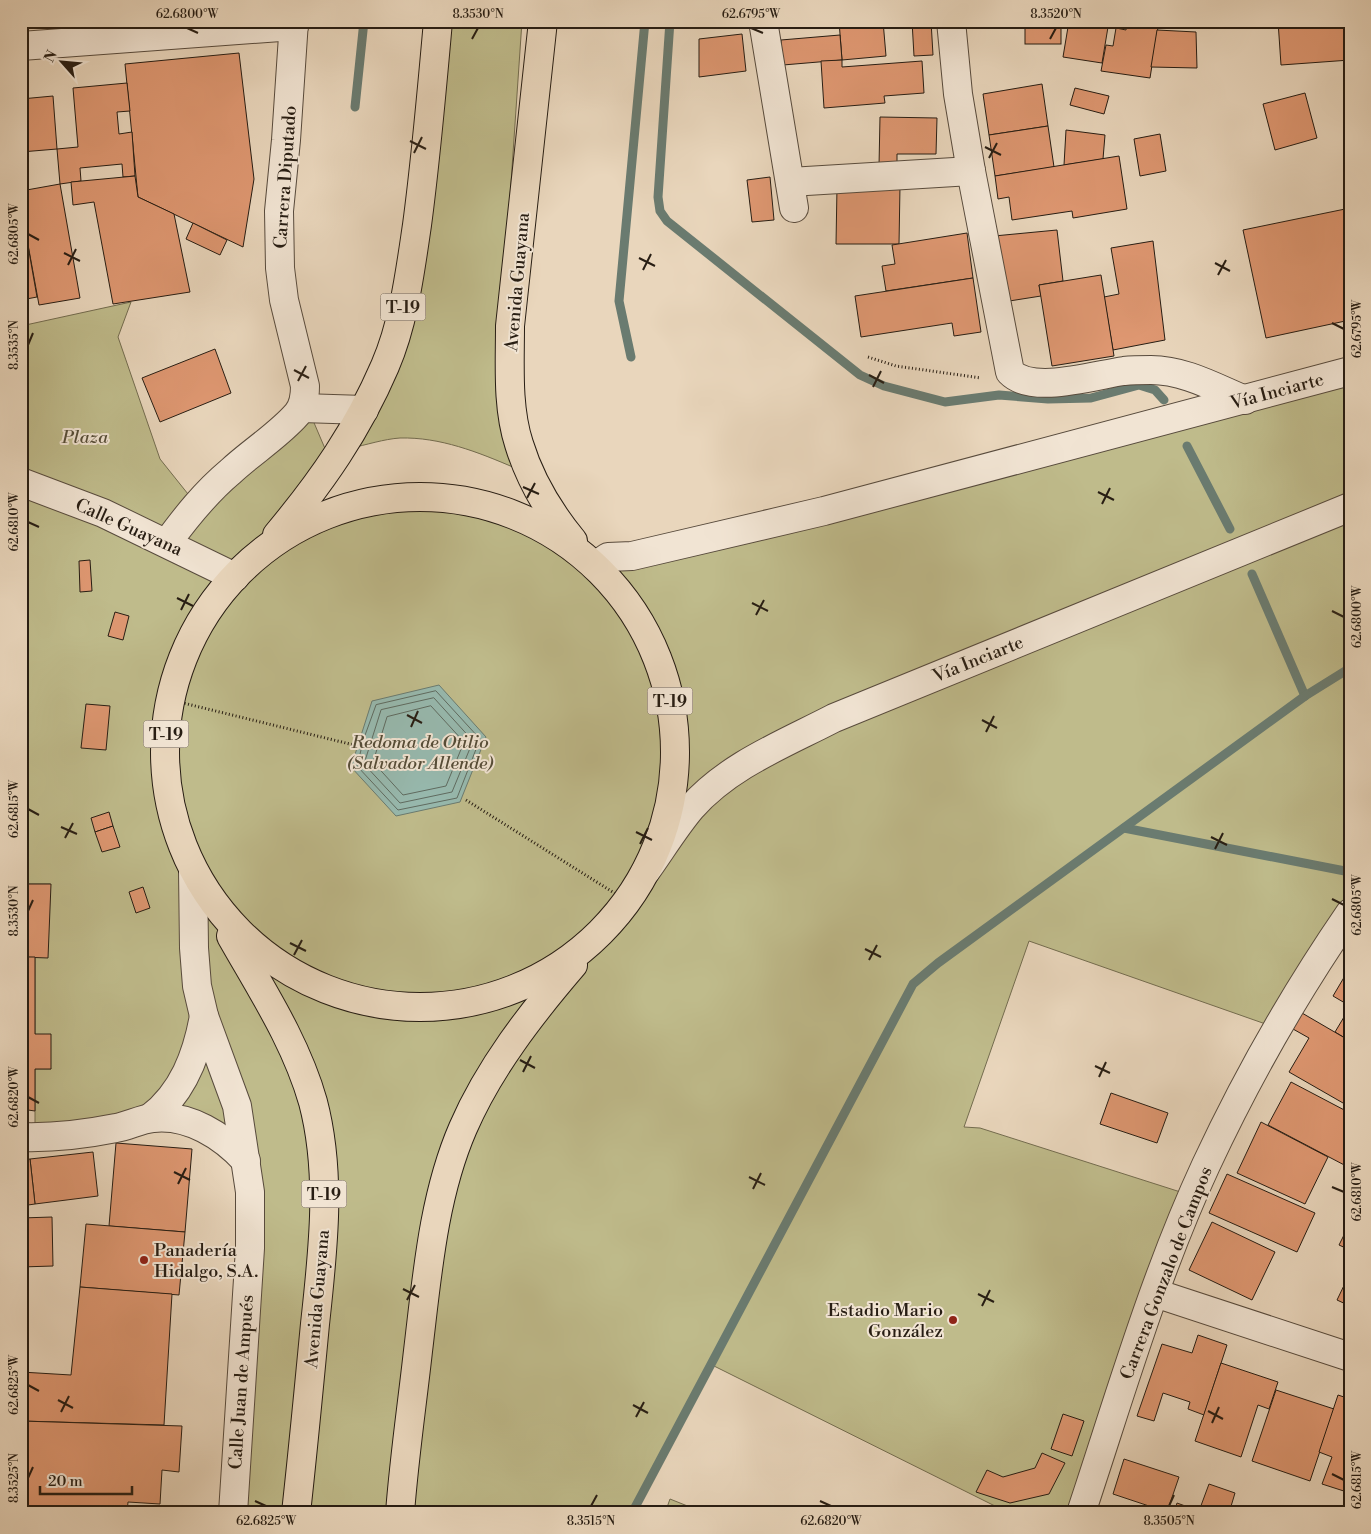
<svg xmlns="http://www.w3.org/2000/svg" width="1371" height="1534" font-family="'Libre Bodoni',serif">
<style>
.green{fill:#bfbb8b;stroke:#736c4f}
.water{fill:#97b9ae;stroke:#6a7b70}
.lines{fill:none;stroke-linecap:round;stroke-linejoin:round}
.shore{stroke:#5f6b60;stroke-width:1}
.stream{stroke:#6a7b70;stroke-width:9}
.building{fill:#de9771;stroke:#271d13}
.minor-casing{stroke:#584b3d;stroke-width:30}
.tertiary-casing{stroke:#584b3d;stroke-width:30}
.trunk-casing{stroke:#271d13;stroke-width:30}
.path{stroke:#271d13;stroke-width:3;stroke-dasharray:1 2.5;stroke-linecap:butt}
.minor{stroke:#f1e4d3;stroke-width:28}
.tertiary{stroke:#f1e4d3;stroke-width:28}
.trunk{stroke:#e9d6bc;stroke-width:28}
.ticks{fill:none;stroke:#271d13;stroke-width:2}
.poi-dot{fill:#8f2418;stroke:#f1e4d3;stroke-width:2}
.labels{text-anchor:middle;stroke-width:4;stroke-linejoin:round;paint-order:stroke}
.shield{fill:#f1e4d3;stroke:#64594d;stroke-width:1}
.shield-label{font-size:16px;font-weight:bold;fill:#271d13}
.street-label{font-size:18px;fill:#271d13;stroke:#f1e4d3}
.park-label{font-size:18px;font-style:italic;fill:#554c37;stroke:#f1e4d3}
.poi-label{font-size:18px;fill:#271d13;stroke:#f1e4d3;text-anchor:start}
.neatline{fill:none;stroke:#271d13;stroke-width:2}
.ticks-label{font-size:12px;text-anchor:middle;fill:#271d13}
</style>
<rect width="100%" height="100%" fill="#e9d6bc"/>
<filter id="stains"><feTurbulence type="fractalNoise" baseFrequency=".004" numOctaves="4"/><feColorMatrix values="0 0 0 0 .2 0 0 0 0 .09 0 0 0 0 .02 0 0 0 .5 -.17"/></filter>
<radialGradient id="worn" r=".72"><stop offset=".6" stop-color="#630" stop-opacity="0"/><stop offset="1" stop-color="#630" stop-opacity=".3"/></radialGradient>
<g class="green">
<path d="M443,21H522L508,227L496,326L498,412L515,468C478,452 440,437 400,438C384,439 366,445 351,448L390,366Z"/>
<path d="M131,302L118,337L160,459L196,504L309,411L332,465L263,552C340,496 434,479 523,518C545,527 561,543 581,553C588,557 600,556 608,557L1350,371V913L1277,1028L1029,941L964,1127L980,1128L1193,1196L1081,1513H1009L712,1365L632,1513H233L246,1161L180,1119L35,1137V1069H51L35,1034V957L50,884H21V326Z"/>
<path d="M670,1499L705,1513H665Z"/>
</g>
<path class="water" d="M439,685L486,737L460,802L396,816L351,767L372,701Z"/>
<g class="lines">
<g class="shore">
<path d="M436,691L480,739L457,798L398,810L357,766L364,738L376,705Z"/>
<path d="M434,698L473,741L452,792L400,803L364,764L381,710Z"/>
<path d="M431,706L464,742L446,786L403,795L373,762L387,717Z"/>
</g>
<g class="stream">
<path d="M670,21L658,197L660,211L667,221L860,375L884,386L945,402L999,395L1048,399L1091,398L1139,385L1155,390L1164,400"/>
<path d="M355,107L364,21"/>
<path d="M631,357L619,301L645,21"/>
<path d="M1187,446L1230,529"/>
<path d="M1252,574L1305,696"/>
<path d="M1124,828L1350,872"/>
<path d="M632,1513L913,984L938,963L1305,696L1350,668"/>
</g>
</g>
<g class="building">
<path d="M21,21H51L21,23Z"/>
<path d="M86,21H143V22L86,26Z"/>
<path d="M839,21H883L886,56L842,60Z"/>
<path d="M912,21H931L933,55L914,56Z"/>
<rect x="1025" y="21" width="36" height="23"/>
<path d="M1069,21H1109L1102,63L1063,57Z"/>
<path d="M1127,21H1159L1150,78L1101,71L1106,45L1113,46L1116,28L1126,30Z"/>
<path d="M1278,21H1350V60L1281,65Z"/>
<path d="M1157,30L1196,32L1197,68L1151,67Z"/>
<path d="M742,34L746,71L699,77V39Z"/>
<path d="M840,35L842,60L783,65L781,40Z"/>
<path d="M239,53L254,179L243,247L138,197L125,64Z"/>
<path d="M842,60V67L922,61L924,93L884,96L885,103L824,108L821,61Z"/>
<path d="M127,83L130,111L117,112L119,134L132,132L135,176L123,177L122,164L80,168L81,181L60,184L57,149L78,147L73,88Z"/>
<path d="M1042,84L1048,126L989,135L983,94Z"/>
<path d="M1075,88L1109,96L1104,114L1070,105Z"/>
<path d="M1305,93L1317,138L1275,150L1263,104Z"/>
<path d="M53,96L57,149L21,152V99Z"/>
<path d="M880,117L937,118L936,154H897V167L879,166Z"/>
<path d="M1048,126L1054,167L995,176L989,135Z"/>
<path d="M1066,130L1105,135L1103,159L1064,165Z"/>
<path d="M1160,134L1166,171L1140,176L1134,139Z"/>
<path d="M1119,156L1127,209L1073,218L1072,211L1012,220L1009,197L998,199L995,176Z"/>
<path d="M135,176L138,197L174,214L190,292L113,304L94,202L73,205L71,182Z"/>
<path d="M770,177L774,220L752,222L747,180Z"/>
<path d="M60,184L80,298L39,305L21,206V191Z"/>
<path d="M900,186L899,244H836L837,187Z"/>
<path d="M21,206L37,297L21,300Z"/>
<path d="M1350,208V320L1266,338L1243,230Z"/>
<path d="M193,223L227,240L220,255L186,239Z"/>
<path d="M1057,230L1063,281L1039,285L1041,296L1003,302L994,236Z"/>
<path d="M967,233L973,278L886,291L882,266L895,264L892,245Z"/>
<path d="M1153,241L1165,340L1113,350L1104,297L1119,294L1111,248Z"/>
<path d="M1101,275L1114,356L1052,366L1039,285Z"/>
<path d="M973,278L981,332L954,336L952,323L861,337L855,296Z"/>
<path d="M215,349L231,393L160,422L142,378Z"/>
<path d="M90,560L92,591L80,592L79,561Z"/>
<path d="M115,612L129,616L123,640L108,636Z"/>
<path d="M86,704L110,706L106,750L81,748Z"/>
<path d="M109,812L113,826L95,832L91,818Z"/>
<path d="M113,826L120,847L102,852L95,832Z"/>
<path d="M21,884H51L48,958L21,957Z"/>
<path d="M143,887L150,908L136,913L129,892Z"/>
<path d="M21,957H35V1034H51V1069H35V1111L21,1109Z"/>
<path d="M1346,974L1350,976V1006L1333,996Z"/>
<path d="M1350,1007V1041L1335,1032Z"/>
<path d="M1302,1013L1350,1041V1107L1289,1072L1309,1038L1293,1029Z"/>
<path d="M1291,1082L1350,1113V1168L1268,1125Z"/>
<path d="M1111,1093L1168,1113L1157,1143L1100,1124Z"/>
<path d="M1261,1122L1328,1157L1305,1204L1237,1173Z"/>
<path d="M116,1143L192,1149L185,1232L109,1226Z"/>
<path d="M93,1152L98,1196L35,1204L30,1159Z"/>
<path d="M30,1159L35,1204L21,1206V1160Z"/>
<path d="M1227,1174L1315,1213L1297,1252L1209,1213Z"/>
<path d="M52,1217L53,1266L21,1267V1218Z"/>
<path d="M1212,1222L1275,1252L1252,1300L1189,1270Z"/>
<path d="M1350,1223V1250L1339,1245Z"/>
<path d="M86,1224L185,1232L179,1295L80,1287Z"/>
<path d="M1350,1273V1306L1337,1300Z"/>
<path d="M80,1287L172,1294L164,1425L21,1421V1372L71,1375Z"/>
<path d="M1198,1335L1227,1345L1204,1415L1188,1409L1190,1402L1163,1393L1154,1421L1137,1416L1162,1344L1192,1353Z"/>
<path d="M1221,1363L1278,1382L1269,1409L1258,1405L1241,1457L1195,1441Z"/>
<path d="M1276,1390L1334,1409L1310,1481L1252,1461Z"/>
<path d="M1338,1395L1350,1399V1493L1322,1484L1332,1457L1319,1452Z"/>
<path d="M1063,1414L1084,1421L1072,1456L1051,1449Z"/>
<path d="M21,1421L182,1426L179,1472L162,1470L160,1504L128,1502L127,1513H21Z"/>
<path d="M1042,1453L1065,1463L1049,1494L1010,1503L976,1492L987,1470L1003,1477L1035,1468Z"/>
<path d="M1124,1459L1179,1477L1167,1512L1113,1494Z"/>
<path d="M1209,1484L1235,1493L1229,1513H1174L1177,1503L1199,1511Z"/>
</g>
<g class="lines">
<g class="minor-casing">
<g id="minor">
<path d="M763,21L794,208"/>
<path d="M951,21L958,94L971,171L1010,372C1032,395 1095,375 1124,371C1133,370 1142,370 1151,370C1184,370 1214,387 1245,400"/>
<path d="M21,46L294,26"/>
<path d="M790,182L971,171"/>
<path d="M302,408L364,410"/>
<path d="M21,482L103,513L235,577"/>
<path d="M167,543C186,517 205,493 230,472C250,453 279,435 297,414C304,406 305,396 305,386L284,300L280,268L279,211L286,140L294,21"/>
<path d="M193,870L194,948L197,986L204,1016L237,1106L250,1192V1248L233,1513"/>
<path d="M150,1118C183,1093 197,1055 204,1016"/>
<path d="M21,1137C52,1138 86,1134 116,1128C128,1126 141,1119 153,1118C189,1114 223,1136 246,1161"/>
<path d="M1155,1293L1350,1357"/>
<path d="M1081,1513C1120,1396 1154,1277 1206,1165C1247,1077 1295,993 1350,913"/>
</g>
</g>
<g class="tertiary-casing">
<g id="tertiary">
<path d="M595,566L608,557L632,556L824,511L1350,371"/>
<path d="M646,871C661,850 675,827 691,808C729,765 784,744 834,718L1350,507"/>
</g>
</g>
<g class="trunk-casing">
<g id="trunk">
<path d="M543,21L510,326C510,365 507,407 519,444C530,480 550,513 573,541"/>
<circle cx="420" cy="752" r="255"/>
<path d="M277,535C322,481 357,431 385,366C404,322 410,272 417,225C426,158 432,89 438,21"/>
<path d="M231,936C261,989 296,1042 313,1102C332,1174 323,1251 315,1324C309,1387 303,1450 296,1513"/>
<path d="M400,1513C404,1459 412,1405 418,1351C427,1277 433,1197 463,1128C489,1068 531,1014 573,965"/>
</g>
</g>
<g class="path">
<path d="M868,357L896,366L981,378"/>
<path d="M171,700L354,745"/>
<path d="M466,800L627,901"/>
</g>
<use href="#minor" class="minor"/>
<use href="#tertiary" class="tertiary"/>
<use href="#trunk" class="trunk"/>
</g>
<path class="ticks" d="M187,28L198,33M751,28L763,33M472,39L478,28M1050,39L1056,28M410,141L426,149M985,147L1001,155M414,153L422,137M989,158L997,143M28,234L39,240M64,253L80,261M639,258L655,266M1215,263L1230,271M68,265L76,249M643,270L651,254M1218,275L1226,260M1332,323L1344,329M28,345L33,333M294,370L309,378M869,375L884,383M298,381L306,366M873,387L881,371M523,487L539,494M1098,492L1114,500M527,498L535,483M1102,504L1110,488M28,522L39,527M177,598L193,606M752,603L768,611M181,610L189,594M1332,611L1344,617M756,615L764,600M407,715L422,723M982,720L997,728M411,727L418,711M986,732L994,716M28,809L39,815M61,827L77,834M636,832L652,840M1211,837L1227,845M65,838L73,823M640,844L648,828M1215,849L1223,833M1332,899L1344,905M28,911L33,900M290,943L306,951M865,949L881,957M294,955L302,940M869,960L877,945M520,1060L535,1068M1095,1066L1110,1073M523,1072L531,1056M1099,1077L1106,1062M28,1097L39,1103M174,1172L190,1180M749,1177L765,1185M178,1184L186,1168M1332,1187L1344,1192M753,1189L761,1173M403,1289L419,1297M978,1294L994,1302M407,1300L415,1285M982,1306L990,1290M28,1385L39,1391M58,1400L73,1408M633,1405L648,1413M1208,1411L1223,1419M61,1412L69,1396M636,1417L644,1402M1212,1423L1219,1407M1332,1474L1344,1480M28,1478L33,1467M255,1501L266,1506M820,1501L831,1506M591,1506L597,1495M1169,1506L1174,1495"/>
<g class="poi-dot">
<circle cx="144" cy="1260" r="5"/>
<circle cx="953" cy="1320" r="5"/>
</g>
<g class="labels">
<g class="shield">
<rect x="380.5" y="293.5" width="45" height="27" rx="4"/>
<rect x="647.5" y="687.5" width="45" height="27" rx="4"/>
<rect x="143.5" y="720.5" width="45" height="27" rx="4"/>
<rect x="301.5" y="1180.5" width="45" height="27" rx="4"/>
</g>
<g class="shield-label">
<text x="403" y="313">T-19</text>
<text x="670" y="707">T-19</text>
<text x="166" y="740">T-19</text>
<text x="324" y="1200">T-19</text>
</g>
<g class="street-label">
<text transform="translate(285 177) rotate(-86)" y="6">Carrera Diputado</text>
<text transform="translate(517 282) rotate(-85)" y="6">Avenida Guayana</text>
<text transform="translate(1277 391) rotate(-15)" y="6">Vía Inciarte</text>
<text transform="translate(129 527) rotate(24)" y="6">Calle Guayana</text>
<text transform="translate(978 659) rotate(-22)" y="6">Vía Inciarte</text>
<text transform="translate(1166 1273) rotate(-69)" y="6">Carrera Gonzalo de Campos</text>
<text transform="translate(317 1299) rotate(-85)" y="6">Avenida Guayana</text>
<text transform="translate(241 1382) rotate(-86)" y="6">Calle Juan de Ampués</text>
</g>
<g class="park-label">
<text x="85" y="443">Plaza</text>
<text x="420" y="748">Redoma de Otilio<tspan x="420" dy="21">(Salvador Allende)</tspan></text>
</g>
<g class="poi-label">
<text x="154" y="1256">Panadería<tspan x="154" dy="21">Hidalgo, S.A.</tspan></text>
<text x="943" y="1316" text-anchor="end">Estadio Mario<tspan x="943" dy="21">González</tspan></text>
</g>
</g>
<rect width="1371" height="1534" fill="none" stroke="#e9d6bc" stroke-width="55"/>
<g transform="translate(62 62) rotate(297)" stroke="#f1e4d3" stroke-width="4" paint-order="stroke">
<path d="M0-4L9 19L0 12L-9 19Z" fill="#271d13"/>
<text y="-8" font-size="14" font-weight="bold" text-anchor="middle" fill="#271d13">N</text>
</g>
<path d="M40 1486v8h92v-8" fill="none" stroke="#271d13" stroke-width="2.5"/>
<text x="48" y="1486" font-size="15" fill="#271d13" stroke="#f1e4d3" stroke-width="4" paint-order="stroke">20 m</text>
<rect x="28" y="28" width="1316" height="1478" class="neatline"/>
<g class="ticks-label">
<text x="187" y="18">62.6800°W</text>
<text x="478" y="18">8.3530°N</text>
<text x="751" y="18">62.6795°W</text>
<text x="1056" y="18">8.3520°N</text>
<text transform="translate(14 234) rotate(-90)" y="4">62.6805°W</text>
<text transform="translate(1357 329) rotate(-90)" y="4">62.6795°W</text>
<text transform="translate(14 345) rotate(-90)" y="4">8.3535°N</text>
<text transform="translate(14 522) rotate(-90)" y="4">62.6810°W</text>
<text transform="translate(1357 617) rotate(-90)" y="4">62.6800°W</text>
<text transform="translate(14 809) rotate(-90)" y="4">62.6815°W</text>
<text transform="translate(1357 905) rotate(-90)" y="4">62.6805°W</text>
<text transform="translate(14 911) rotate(-90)" y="4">8.3530°N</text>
<text transform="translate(14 1097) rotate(-90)" y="4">62.6820°W</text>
<text transform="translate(1357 1192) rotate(-90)" y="4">62.6810°W</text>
<text transform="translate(14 1385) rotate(-90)" y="4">62.6825°W</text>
<text transform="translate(14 1478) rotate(-90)" y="4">8.3525°N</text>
<text transform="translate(1357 1480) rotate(-90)" y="4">62.6815°W</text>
<text x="266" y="1525">62.6825°W</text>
<text x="591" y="1525">8.3515°N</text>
<text x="831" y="1525">62.6820°W</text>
<text x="1169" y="1525">8.3505°N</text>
</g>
<rect width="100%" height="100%" filter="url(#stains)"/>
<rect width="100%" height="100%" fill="url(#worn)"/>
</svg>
